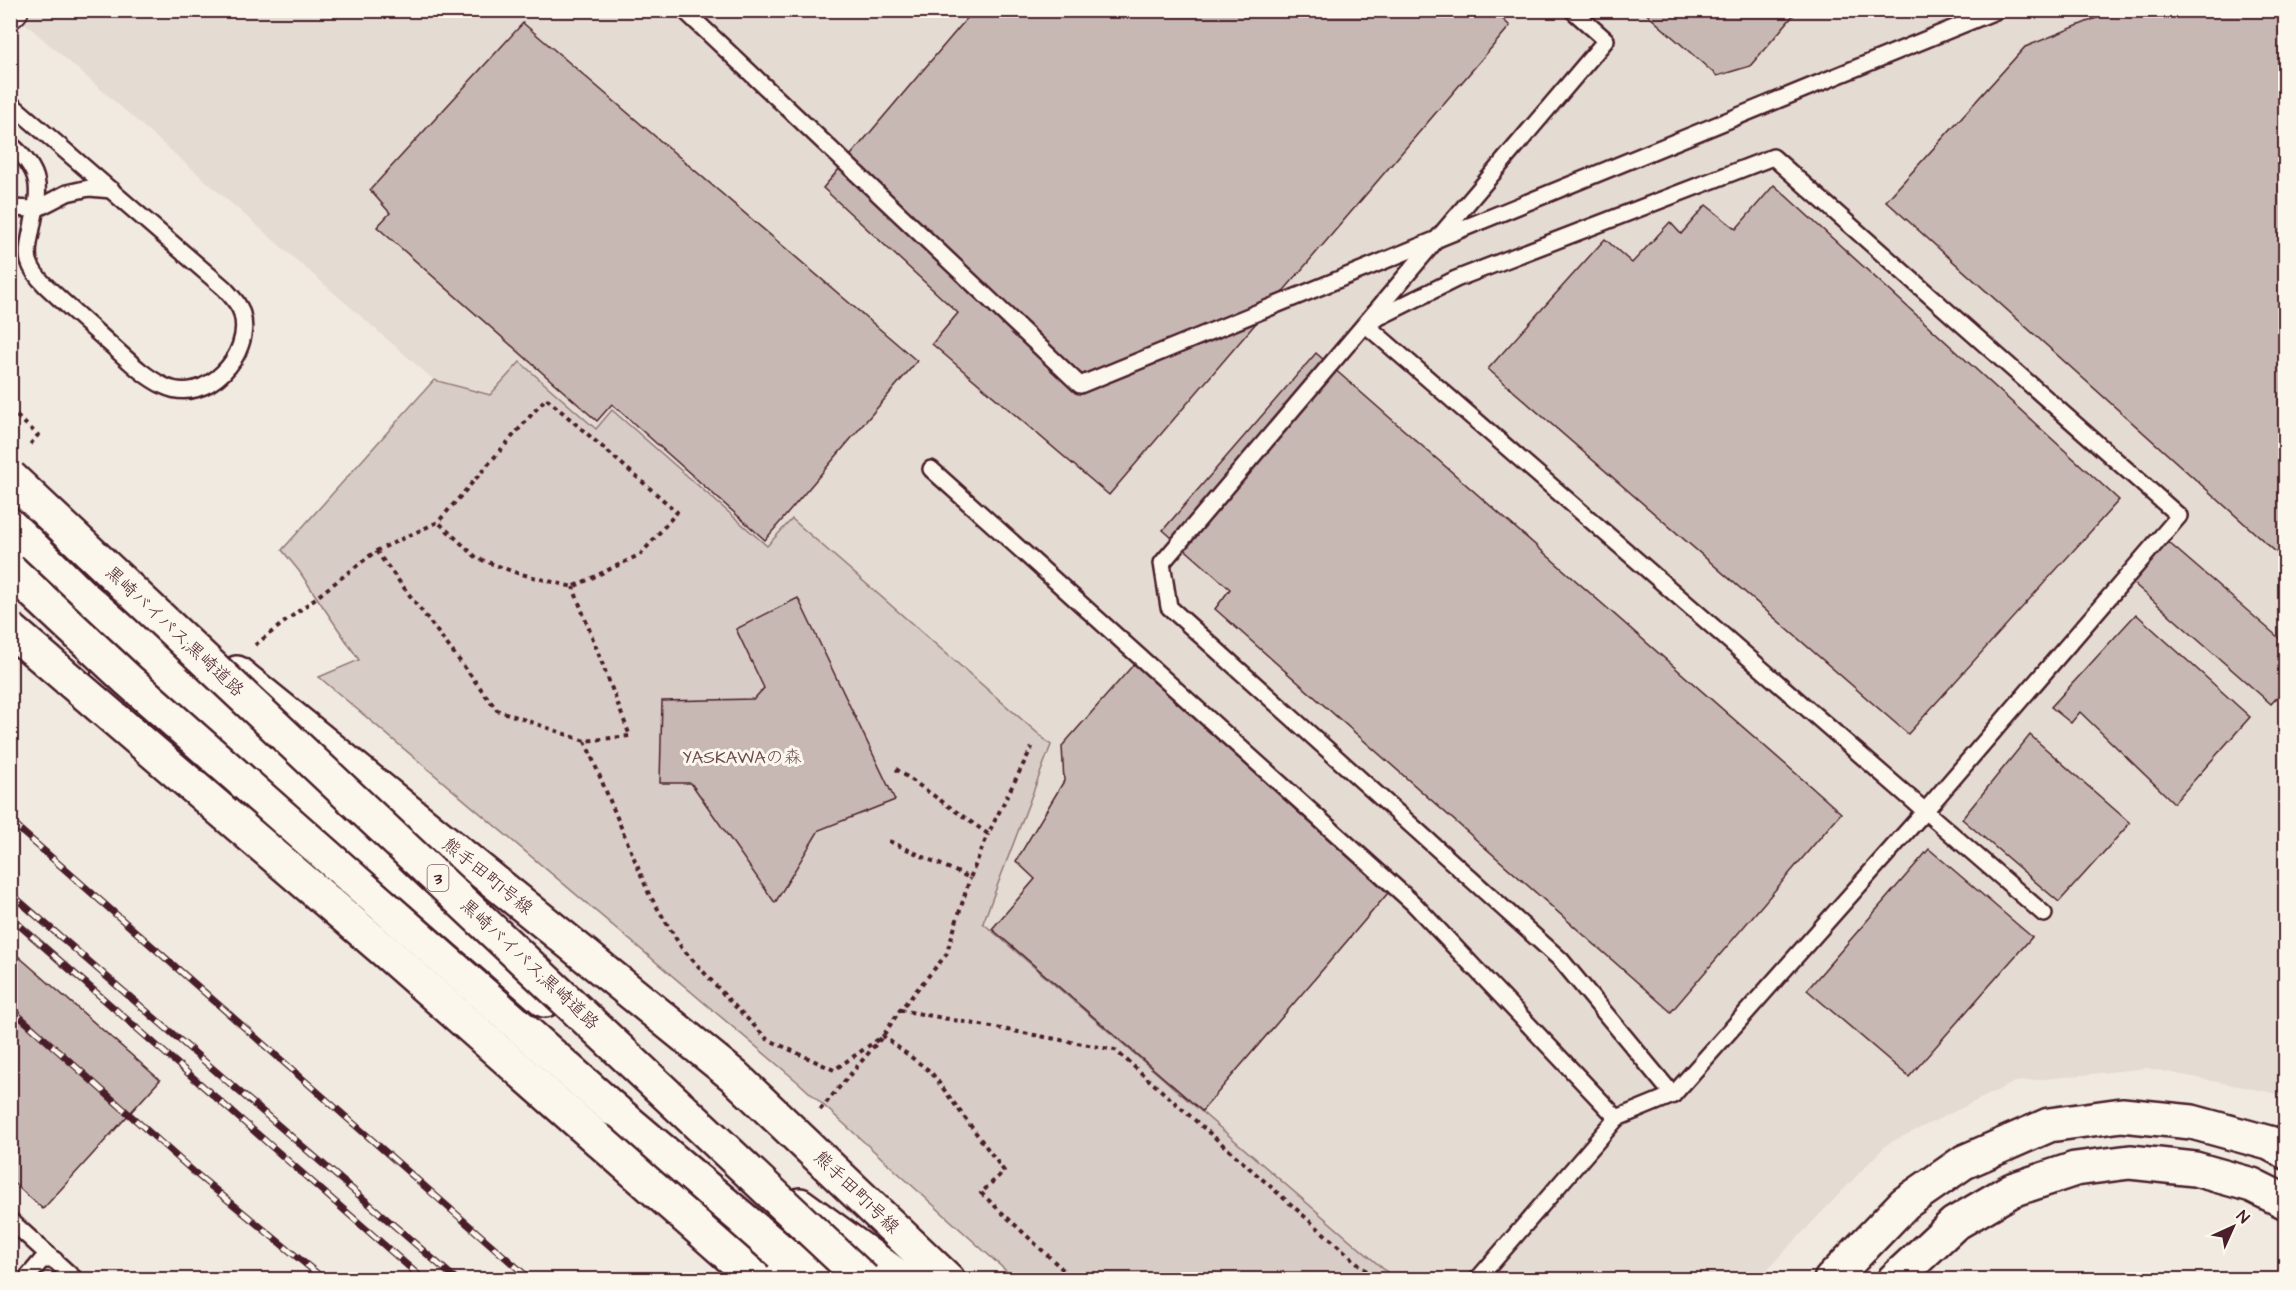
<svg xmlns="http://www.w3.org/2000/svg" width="2296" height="1290" font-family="'Architects Daughter','Klee One',sans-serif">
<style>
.built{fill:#e4dbd2}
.green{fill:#d8ccc6;stroke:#917678;stroke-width:1.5}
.building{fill:#c8b8b3;stroke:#4a1f2b;stroke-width:1.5}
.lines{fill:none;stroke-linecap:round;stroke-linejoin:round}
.lane-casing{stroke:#4a1f2b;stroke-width:20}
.street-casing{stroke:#4a1f2b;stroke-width:34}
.secondary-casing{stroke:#4a1f2b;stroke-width:38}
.highway-casing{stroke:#4a1f2b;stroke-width:38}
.path{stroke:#4a1f2b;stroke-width:4;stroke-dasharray:4.5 4.5;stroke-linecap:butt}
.lane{stroke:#fbf7ec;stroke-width:15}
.street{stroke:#fbf7ec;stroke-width:30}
.secondary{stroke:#fbf7ec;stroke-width:33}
.highway{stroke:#fbf7ec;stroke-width:33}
.rail-casing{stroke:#4a1f2b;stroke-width:7}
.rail{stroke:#fbf7ec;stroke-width:4.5;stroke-dasharray:14;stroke-linecap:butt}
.highway-bridge-casing{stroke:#4a1f2b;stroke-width:38;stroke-linecap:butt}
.highway-bridge{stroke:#fbf7ec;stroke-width:33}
.labels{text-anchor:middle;stroke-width:6;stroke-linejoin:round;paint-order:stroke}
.shield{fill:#fbf7ec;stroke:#7f6065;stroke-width:1.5}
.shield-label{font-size:16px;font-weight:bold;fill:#4a1f2b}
.street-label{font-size:18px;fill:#4a1f2b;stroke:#fbf7ec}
.park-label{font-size:18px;fill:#6e4a52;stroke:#fbf7ec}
</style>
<rect width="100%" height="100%" fill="#f0eae0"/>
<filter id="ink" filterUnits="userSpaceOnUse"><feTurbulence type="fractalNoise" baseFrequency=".0167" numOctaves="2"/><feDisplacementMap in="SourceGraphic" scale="12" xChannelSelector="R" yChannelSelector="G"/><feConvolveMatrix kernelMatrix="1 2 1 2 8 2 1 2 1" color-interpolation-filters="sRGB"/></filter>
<g filter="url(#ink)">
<path class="built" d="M11,11H2285V1100L2274,1093L2147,1068L2015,1082L1887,1144L1758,1279H1015L799,1083L319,677L359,660L299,571L282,550L434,380Z"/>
<path class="green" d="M520,362L596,429L612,410L767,546L792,519L1051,745L983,923L1395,1279H1015L799,1083L319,677L359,660L299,571L282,550L434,380L490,395Z"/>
<g class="building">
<path d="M974,10H1493L1510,26L1109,495L932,344L958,313L823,188Z"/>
<path d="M1642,10H1798L1750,66L1717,76Z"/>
<path d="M2116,10H2286V561L1886,201L2025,47Z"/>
<path d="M523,23L917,361L765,540L612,404L597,421L377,227L390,213L370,190Z"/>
<path d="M1774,185L2119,500L1908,734L1488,369L1605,239L1632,263L1670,222L1681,234L1706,205L1736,229Z"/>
<path d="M1316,353L1841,813L1671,1012L1215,609L1230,589L1163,530Z"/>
<path d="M2168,542L2286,644V688L2271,704L2132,582Z"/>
<path d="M798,598L895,800L819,830L775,903L691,783H660L662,701L754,699L764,688L736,629Z"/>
<path d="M2136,614L2250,717L2174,803L2080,712L2071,723L2051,707Z"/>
<path d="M1134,664L1388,893L1202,1111L992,929L1035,879L1016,861L1064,781L1062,746Z"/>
<path d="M2030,735L2130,823L2059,902L1962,819Z"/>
<path d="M1929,849L2032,937L1909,1077L1807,990Z"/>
<path d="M10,949L160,1080L43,1209L10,1180Z"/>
</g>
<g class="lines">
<g class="lane-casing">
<g id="lane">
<path d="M684,10L1080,385L1998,10"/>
<path d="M1572,10L1606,40L1162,563L1169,607L1561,960L1673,1095"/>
<path d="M10,103L224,288C231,296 239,303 242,314C253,355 206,406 164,386C143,376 127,359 110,344C88,324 66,305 45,285C38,278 32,271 29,261C27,253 29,242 31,233C39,192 46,174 10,144"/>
<path d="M1773,157L2179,516L1925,811L1365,324L1456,279Z"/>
<path d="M10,208L36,209L67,193L89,188L112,190"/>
<path d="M931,469L1414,904L1617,1118"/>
<path d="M10,1220L76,1280"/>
<path d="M25,1280L42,1260H55"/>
<path d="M1477,1280L1617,1118L1673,1095L1925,811L2044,914"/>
</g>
</g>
<g class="street-casing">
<path id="street" d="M10,13L13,10"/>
</g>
<g class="secondary-casing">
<g id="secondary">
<path d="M237,673L734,1076L948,1280"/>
<path d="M108,678L150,724L203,777"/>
<path d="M731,1248L787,1280"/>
<path d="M1831,1280L1905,1203L1964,1162L2049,1125L2122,1115L2192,1122L2269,1143L2286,1152"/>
<path d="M1894,1280L1954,1224L2012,1190L2075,1169L2130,1162L2195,1169L2252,1185L2286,1202"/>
</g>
</g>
<g class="highway-casing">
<g id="highway">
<path d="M10,525L81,595L545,1000"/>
<path d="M613,1109L815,1280"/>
<path d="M800,1205L903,1280"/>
</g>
</g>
<g class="path">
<path d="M10,410L38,435L28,447"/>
<path d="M376,551L497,710L585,741L630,736L573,587"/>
<path d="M255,645L376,551L438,522L546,398L677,512L641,554L573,587L517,573L477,558L438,522"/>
<path d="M585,741L649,894L681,947L728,999L767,1039L834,1070L883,1036L931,1072L1004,1171L981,1193L1074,1280"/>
<path d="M896,769L988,834L1032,747"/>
<path d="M889,841L970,878L988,834"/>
<path d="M900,1010L1115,1050L1377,1280"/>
<path d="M820,1110L883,1036L900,1010L946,955L970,878"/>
<path d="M1260,1280L1262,1277L1317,1280"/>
</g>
<use href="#lane" class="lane"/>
<use href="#street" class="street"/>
<use href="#secondary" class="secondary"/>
<use href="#highway" class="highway"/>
<g class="rail-casing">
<g id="rail">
<path d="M10,821L531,1280"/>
<path d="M10,893L457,1280"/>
<path d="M10,917L424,1280"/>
<path d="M10,1008L195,1173L325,1280"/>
</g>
</g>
<use href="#rail" class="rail"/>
<g class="highway-bridge-casing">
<g id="highway-bridge">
<path d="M10,477L864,1280"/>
<path d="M10,570L128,680L613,1109"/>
<path d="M10,629L384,950L757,1280"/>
</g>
</g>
<use href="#highway-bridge" class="highway-bridge"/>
</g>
</g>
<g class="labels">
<rect class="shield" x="427.5" y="865" width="21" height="26" rx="4.5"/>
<g class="shield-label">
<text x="438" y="884">3</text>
</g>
<g class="street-label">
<text transform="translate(175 631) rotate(43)" y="6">黒崎バイパス;黒崎道路</text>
<text transform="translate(488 876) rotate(39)" y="6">熊手田町1号線</text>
<text transform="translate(530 964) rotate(43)" y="6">黒崎バイパス;黒崎道路</text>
<text transform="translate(857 1192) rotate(44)" y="6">熊手田町1号線</text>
</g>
<g class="park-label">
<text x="742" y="763">YASKAWAの森</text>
</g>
</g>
<rect width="2296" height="1290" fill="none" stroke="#fbf7ec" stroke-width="36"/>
<rect x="18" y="18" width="2260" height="1254" fill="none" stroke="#4a1f2b" stroke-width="2" filter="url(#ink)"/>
<g transform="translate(2233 1227) rotate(45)" stroke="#fbf7ec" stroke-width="4.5" paint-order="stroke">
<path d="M0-4.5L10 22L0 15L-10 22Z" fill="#4a1f2b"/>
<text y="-9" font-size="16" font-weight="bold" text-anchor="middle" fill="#4a1f2b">N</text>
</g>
</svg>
